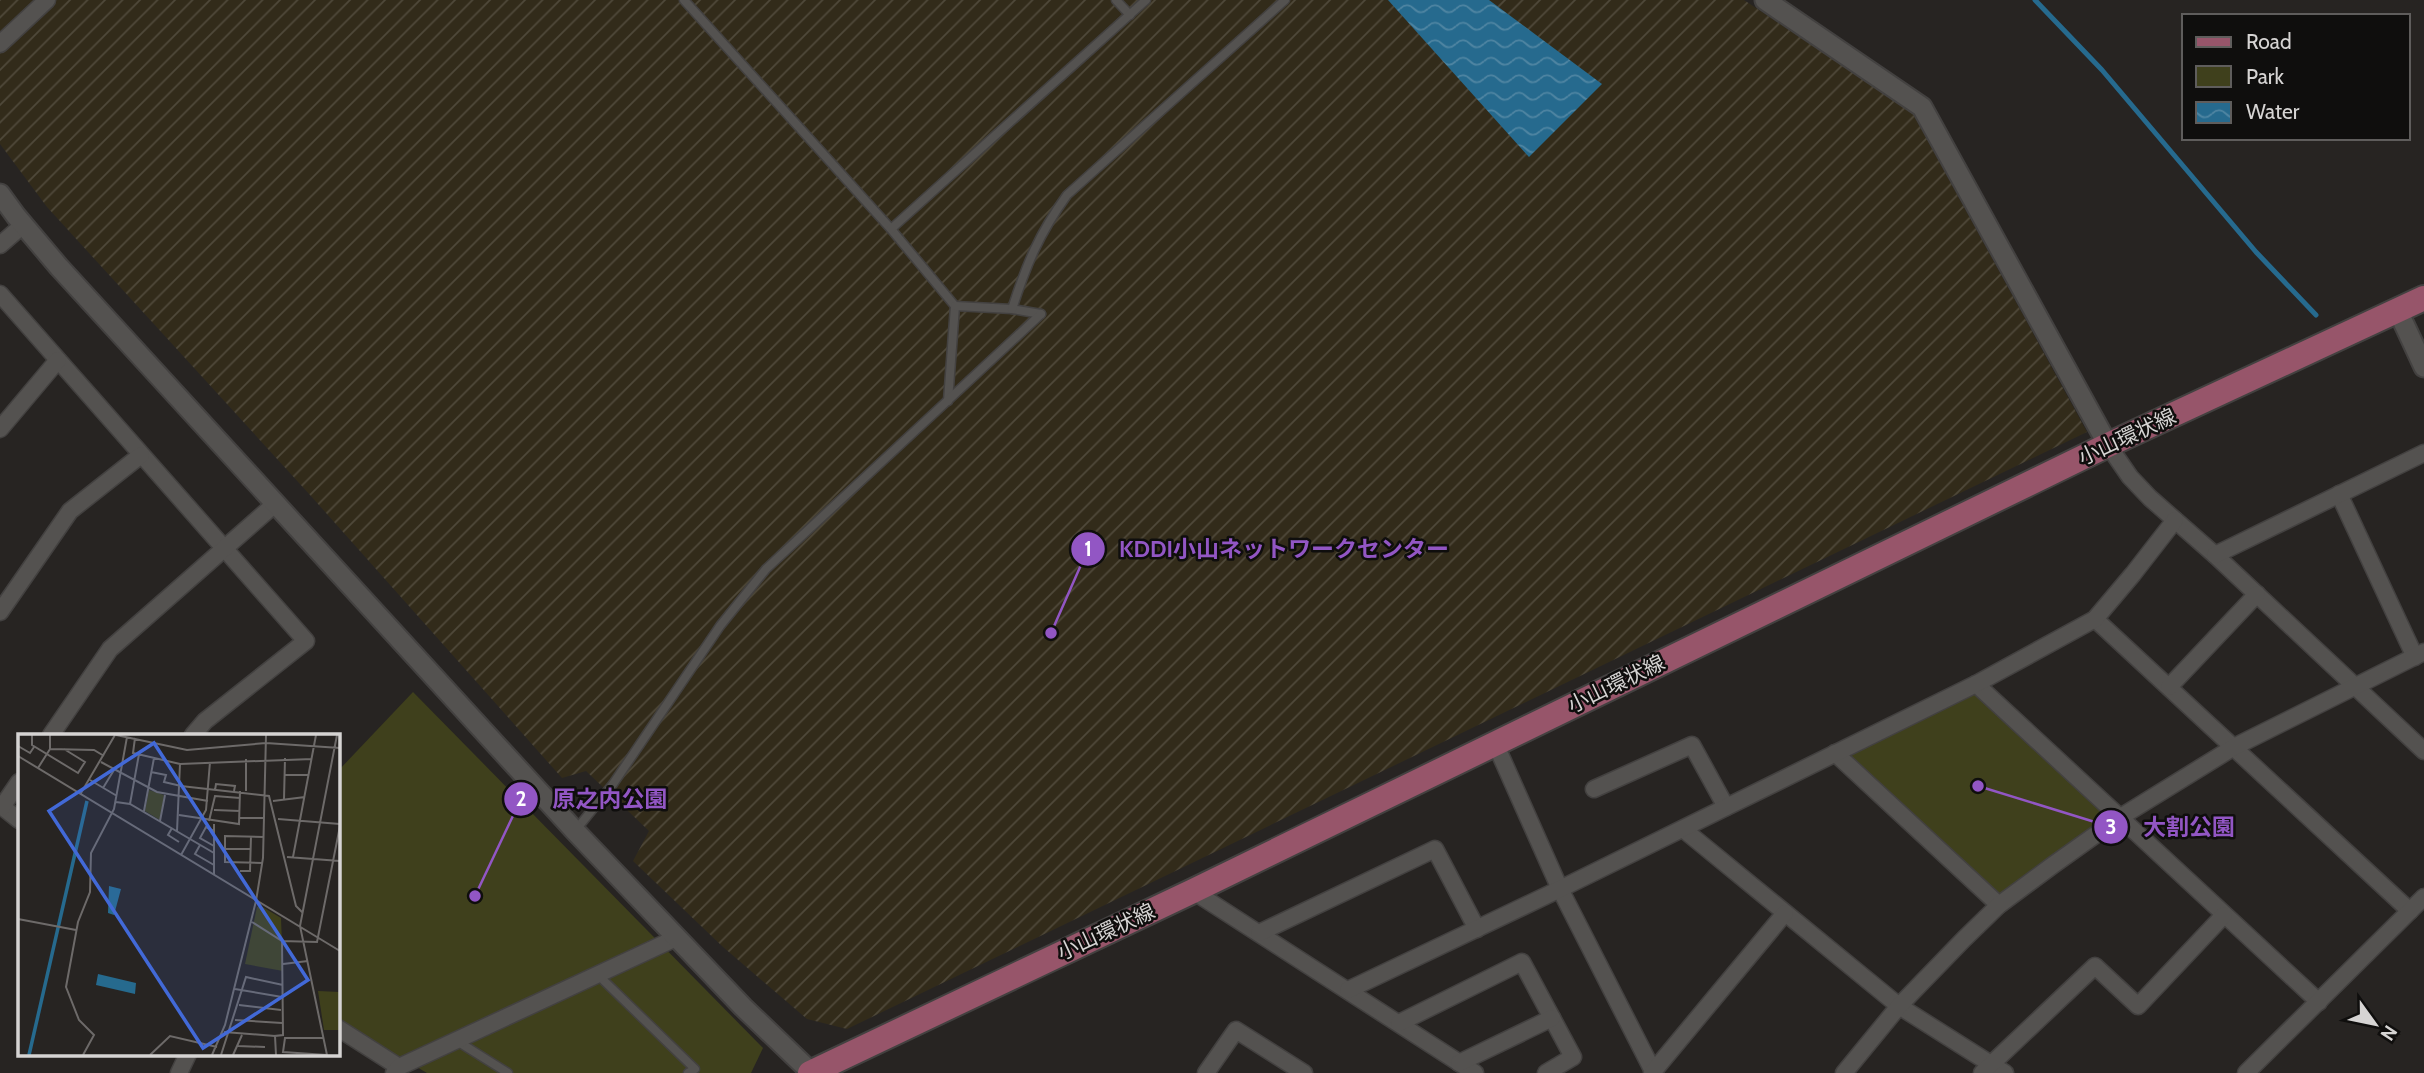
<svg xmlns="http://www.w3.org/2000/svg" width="2424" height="1073" font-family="Cabin,'Noto Sans JP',sans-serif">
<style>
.industrial{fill:url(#industrial-furrows)}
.park{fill:#3f401c}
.water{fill:url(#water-waves)}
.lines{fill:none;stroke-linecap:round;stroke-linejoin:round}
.stream{stroke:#266a8e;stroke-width:5}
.service-casing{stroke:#434140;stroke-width:11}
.minor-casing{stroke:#434140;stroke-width:19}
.tertiary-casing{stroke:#434140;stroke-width:23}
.primary-casing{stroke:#434140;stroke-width:28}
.service{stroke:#545250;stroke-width:8}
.minor{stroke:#545250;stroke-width:16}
.tertiary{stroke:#545250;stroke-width:19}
.primary{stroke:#97556a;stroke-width:24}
.labels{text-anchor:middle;stroke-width:5;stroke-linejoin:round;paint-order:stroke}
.street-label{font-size:21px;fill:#d6d4d3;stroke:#0f0e0d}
.inset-river{fill:none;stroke:#266a8e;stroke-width:3.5}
.inset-road{fill:none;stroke:#6d6a69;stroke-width:2}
.view{fill:#4269d7;fill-opacity:0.15;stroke:#4269d7;stroke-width:3.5}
.inset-edge{fill:none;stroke:#d6d4d3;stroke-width:3.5}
.leader{fill:none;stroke:#9256c4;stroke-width:2.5}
.callout-dot{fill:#9256c4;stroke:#0f0e0d;stroke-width:2.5}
.mark-label{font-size:21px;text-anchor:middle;font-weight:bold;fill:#fff}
.callout-label{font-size:23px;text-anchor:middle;font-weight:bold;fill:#9256c4;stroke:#0f0e0d;stroke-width:5;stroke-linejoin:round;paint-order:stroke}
</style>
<defs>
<pattern id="industrial-furrows" width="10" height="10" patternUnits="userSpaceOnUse" patternTransform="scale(1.75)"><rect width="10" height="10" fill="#322b1a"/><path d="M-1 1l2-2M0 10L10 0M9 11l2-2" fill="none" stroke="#4f493a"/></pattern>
<pattern id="water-waves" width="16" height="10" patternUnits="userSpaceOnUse" patternTransform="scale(1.75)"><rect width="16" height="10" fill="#266a8e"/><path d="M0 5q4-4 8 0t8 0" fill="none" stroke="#4f85a2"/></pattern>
</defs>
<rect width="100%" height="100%" fill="#272422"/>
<path class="industrial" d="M0,0H1744L1912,112L2087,432L847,1029L807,1019L723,947L633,861L649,831L586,771L562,778L310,495L47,207L0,144Z"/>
<g class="park">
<path d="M1975,688L2112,817L1999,898L1843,755Z"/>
<path d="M413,692L763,1048L751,1073H427L338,1021V771Z"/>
</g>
<path class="water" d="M1388,0H1489L1602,84L1529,157Z"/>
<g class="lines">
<path class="stream" d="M2035,0L2102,70L2256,252L2316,315"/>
<g class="service-casing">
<g id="service">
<path d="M684,0L891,229L955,306L948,401"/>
<path d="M1116,0L1130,15"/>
<path d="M891,229L1146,0"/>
<path d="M955,306L1012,309L1041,314"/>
<path d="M1012,309C1027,263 1039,234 1067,195L1285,0"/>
<path d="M575,831L613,784L720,626L766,569L1041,314"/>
<path d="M597,974L695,1069L688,1073"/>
<path d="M457,1041L508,1073"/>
</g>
</g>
<g class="minor-casing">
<g id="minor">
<path d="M0,44L47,0"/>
<path d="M0,245L23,225"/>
<path d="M0,294L306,641L205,721L193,735"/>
<path d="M0,429L58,360"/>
<path d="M2108,445L2130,477L2150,498L2215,555L2424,751"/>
<path d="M2339,494L2415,657"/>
<path d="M2215,555L2424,453"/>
<path d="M0,612L70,511L141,455"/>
<path d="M2095,619L2410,911"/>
<path d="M1976,684L2319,1002"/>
<path d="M2169,687L2257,594"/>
<path d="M51,735L110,649L276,503"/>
<path d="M1495,743L1560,889L1654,1073"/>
<path d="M1835,753L1999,905"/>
<path d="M1594,789L1692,745L1726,807"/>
<path d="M0,805L19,820"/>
<path d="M2,807L19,782"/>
<path d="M1683,829L1899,1006L2005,1073"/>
<path d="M1193,891L1475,1073"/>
<path d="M1259,933L1435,849L1477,929"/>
<path d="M1348,990L1560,889L1976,684L2095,619L2133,574L2175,520"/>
<path d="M1399,1023L1522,962L1573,1057L1546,1073"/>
<path d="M338,1028L399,1067"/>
<path d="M1459,1063L1552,1018"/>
<path d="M179,1073L188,1054"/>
<path d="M394,1073L399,1067L676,938"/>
<path d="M1206,1073L1236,1030L1304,1073"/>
<path d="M1652,1073L1785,913"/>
<path d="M1844,1073L1899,1006L1964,939L1999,905L2053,865L2119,818L2234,747L2424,652"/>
<path d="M1982,1073L2095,966L2138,1006L2224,915"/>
<path d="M2246,1073L2424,897"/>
</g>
</g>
<g class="tertiary-casing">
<g id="tertiary">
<path d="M1765,0L1922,107L2108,445"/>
<path d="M0,194L16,216L59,267L575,831L743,1007L812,1073"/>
<path d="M2398,311L2424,367"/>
</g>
</g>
<g class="primary-casing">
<path id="primary" d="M810,1073L1193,891L2108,445L2424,298"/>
</g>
<use href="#service" class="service"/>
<use href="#minor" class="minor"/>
<use href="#tertiary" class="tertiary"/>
<use href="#primary" class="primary"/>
</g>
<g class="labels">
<g class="street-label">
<text transform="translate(2127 437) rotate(-25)" y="7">小山環状線</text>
<text transform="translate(1616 684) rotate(-26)" y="7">小山環状線</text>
<text transform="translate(1106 932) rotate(-25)" y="7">小山環状線</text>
</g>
</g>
<g transform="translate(18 734)">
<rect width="322" height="322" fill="#272422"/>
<path d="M300,257L322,258V296H306Z" fill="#3f401c"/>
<path d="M131,56L146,61L142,86L127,77ZM243,172L263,184L265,237L227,230L239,173Z" fill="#3f401c"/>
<path d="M91,152L103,155L96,181L90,179ZM80,240L118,249L117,260L78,251Z" fill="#266a8e"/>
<path class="inset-river" d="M11,321L69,67"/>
<path class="inset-road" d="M14,1V11L60,39L67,28L46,15M98,1L169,16L248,9L322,14M117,4L115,19L162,30L294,25M0,12L12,19L16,13M32,15L76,16L86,22M0,22L322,217M83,28L139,58L190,67M20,34L32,15V1M133,38L148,41L146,48L163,52L251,62L278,172L285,179M266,41H291M72,46L99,62M85,54L96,36M197,56L198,50L217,52L216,57M228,57V25M63,59L97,1M266,65L267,24M255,67L287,63M98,68L112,70L196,119M112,70L121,20M196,76L222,77M126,77L136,24M161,81L221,90L222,57M221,84H246M260,85L322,90M142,87L147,61M191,87L197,62L222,64M196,90V141M154,94L150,101L161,108M159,97L162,30M182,111L177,120L196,131M196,112L182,104L188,93L196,97M207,115H233M163,121L188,76L192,28M269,123L322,127M275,123L298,1M244,129L207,128V102L246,103M222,137H232L233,102M0,185L58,196M234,188L264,207L299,208L322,92M265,230L290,227M217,255L264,263M221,271L263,276M217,286L264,289M206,298L257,302M306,304H267L265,318L309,321M220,312L247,313M65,321L76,301L61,286L48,253L60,188L72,158L73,119L96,75L109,3M132,321L152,302L199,313M194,321L207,291L238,167L245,124L248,1M203,321L228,243L265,251M215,321L224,301M258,321L257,302L265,301L264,207M309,321L282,192L319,1"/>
<path class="view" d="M136,9L290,246L185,314L31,77Z"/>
<rect width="322" height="322" class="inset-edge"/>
</g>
<path class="leader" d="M1051 633L1088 549M475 896L521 799M1978 786L2111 827"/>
<g class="callout-dot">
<circle cx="1051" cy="633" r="7"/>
<circle cx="475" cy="896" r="7"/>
<circle cx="1978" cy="786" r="7"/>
<circle cx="1088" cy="549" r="18"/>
<circle cx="521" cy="799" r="18"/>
<circle cx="2111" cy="827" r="18"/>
</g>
<g class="mark-label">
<text x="1088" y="556">1</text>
<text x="521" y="806">2</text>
<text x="2111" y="834">3</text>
</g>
<g class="callout-label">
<text x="1284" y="557">KDDI小山ネットワークセンター</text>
<text x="610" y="807">原之内公園</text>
<text x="2189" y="835">大割公園</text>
</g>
<rect x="2182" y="14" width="228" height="126" fill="#0f0e0d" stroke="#5f5d5c" stroke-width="2"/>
<rect x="2196" y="37" width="35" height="10" fill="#97556a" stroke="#5f5d5c" stroke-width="2"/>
<text x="2246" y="49" font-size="21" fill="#d6d4d3">Road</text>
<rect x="2196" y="66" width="35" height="21" fill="#3f401c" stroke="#5f5d5c" stroke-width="2"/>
<text x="2246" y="84" font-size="21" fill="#d6d4d3">Park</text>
<rect x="2196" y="102" width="35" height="21" fill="url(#water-waves)" stroke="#5f5d5c" stroke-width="2"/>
<text x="2246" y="119" font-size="21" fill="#d6d4d3">Water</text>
<g transform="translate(2375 1024) rotate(123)" stroke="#0f0e0d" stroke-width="5" paint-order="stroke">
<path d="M0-5L12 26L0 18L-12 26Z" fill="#d6d4d3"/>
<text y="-10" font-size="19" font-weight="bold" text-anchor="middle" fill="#d6d4d3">N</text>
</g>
</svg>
